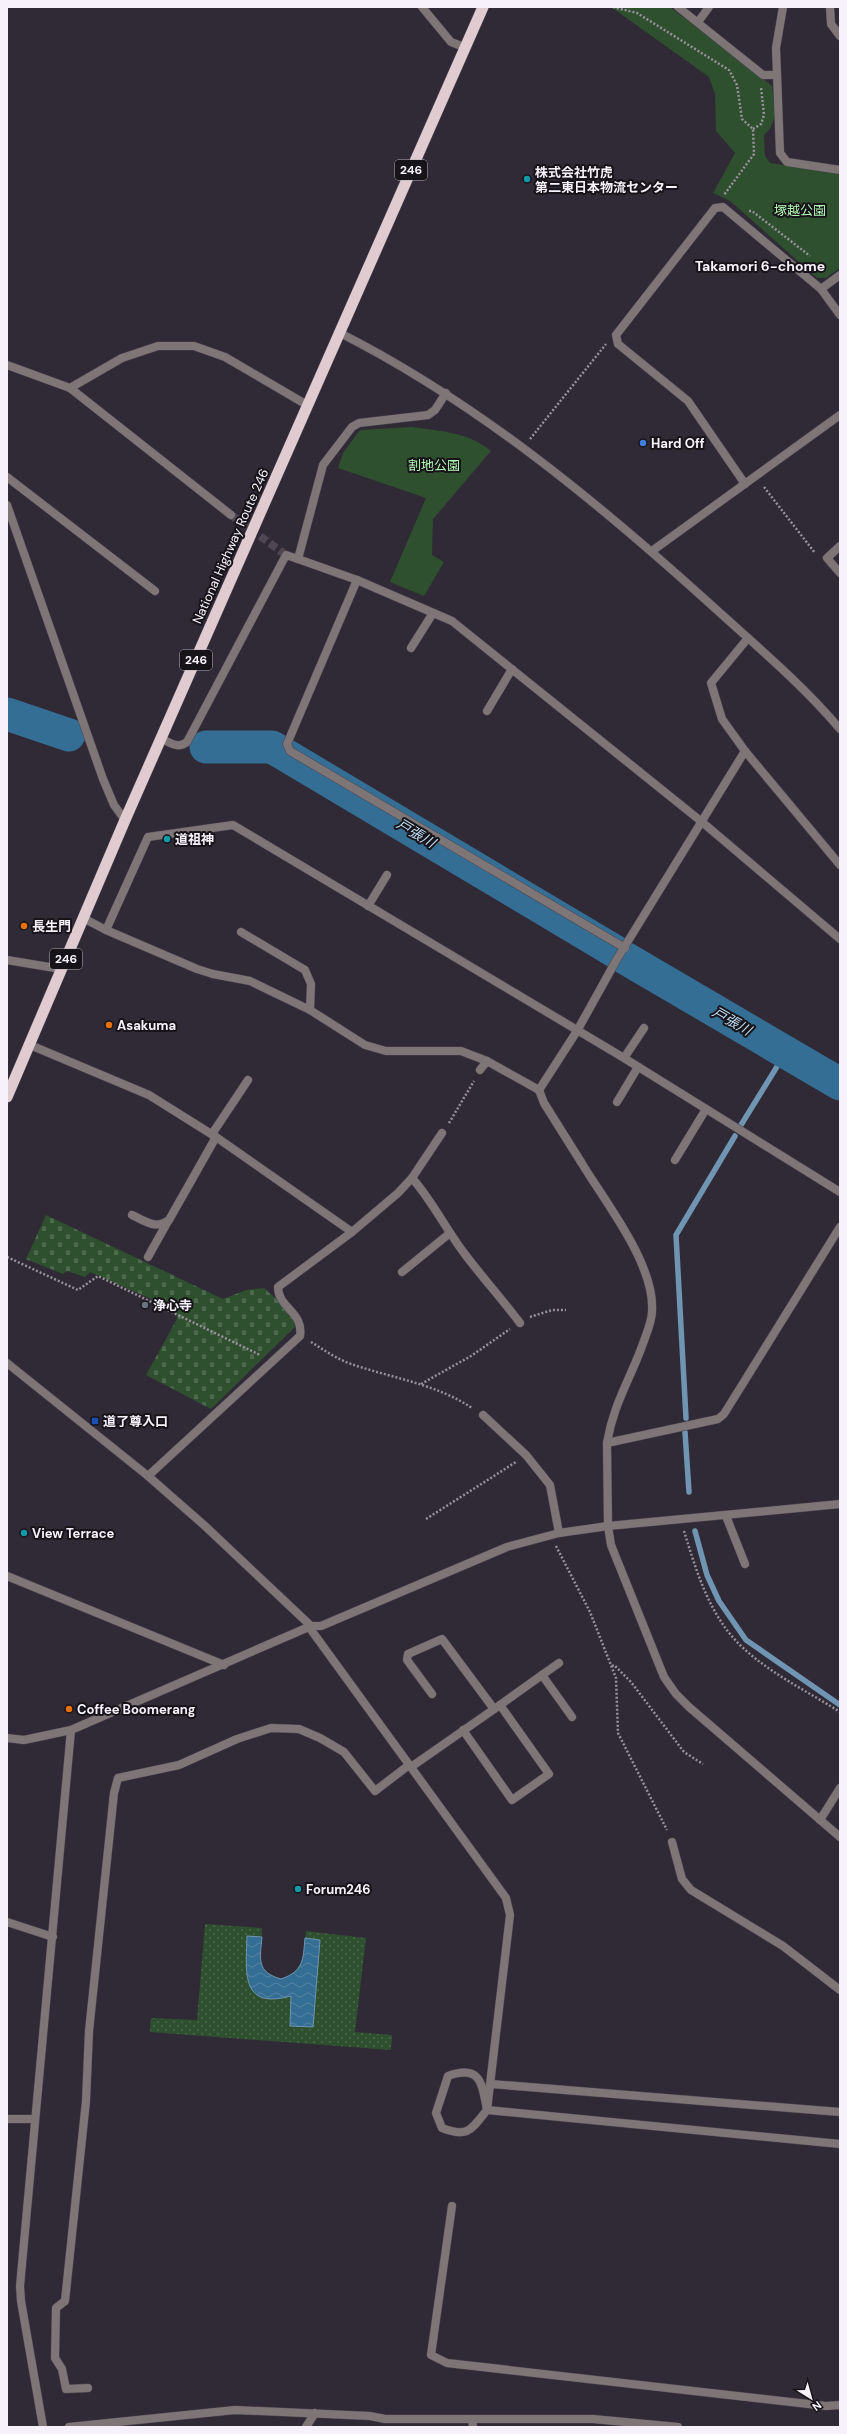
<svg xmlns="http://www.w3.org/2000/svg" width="847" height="2434" font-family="'DM Sans','Noto Sans JP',sans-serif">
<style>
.cemetery{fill:url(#cemetery-stones)}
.park{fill:#2e502f}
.garden{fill:url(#garden-dots)}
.water{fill:url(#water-waves);stroke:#6f95b3}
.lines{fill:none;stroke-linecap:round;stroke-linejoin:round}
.stream{stroke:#6f95b3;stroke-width:5.5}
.river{stroke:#356e94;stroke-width:33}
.minor-tunnel{stroke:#4e4753;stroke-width:8;stroke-dasharray:8 4;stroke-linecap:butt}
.service-casing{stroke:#4c4551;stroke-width:9}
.minor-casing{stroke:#4c4551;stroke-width:9}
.tertiary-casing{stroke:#4c4551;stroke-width:9}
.trunk-casing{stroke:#4c4551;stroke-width:12}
.path{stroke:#97919c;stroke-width:2.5;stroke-dasharray:2 2;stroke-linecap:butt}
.service{stroke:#7e7577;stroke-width:8}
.minor{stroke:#7e7577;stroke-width:8}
.tertiary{stroke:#7e7577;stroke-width:8}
.trunk{stroke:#e0ccd0;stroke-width:11}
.culture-dot{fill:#0f9aa8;stroke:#171419;stroke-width:1.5}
.shop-dot{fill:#3f7fe0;stroke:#171419;stroke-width:1.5}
.food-dot{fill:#e8710a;stroke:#171419;stroke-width:1.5}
.worship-dot{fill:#6b7280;stroke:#171419;stroke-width:1.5}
.transit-dot{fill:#1a4fb4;stroke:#171419;stroke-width:1.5}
.labels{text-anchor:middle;stroke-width:4;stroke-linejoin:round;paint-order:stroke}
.shield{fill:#171419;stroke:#b3afb6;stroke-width:1}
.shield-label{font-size:12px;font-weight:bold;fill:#f6f1fa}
.poi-label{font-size:13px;font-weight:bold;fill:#f6f1fa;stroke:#171419;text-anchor:start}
.park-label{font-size:13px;fill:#b1f7b4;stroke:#171419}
.street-label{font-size:13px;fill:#f6f1fa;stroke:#171419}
.neighbourhood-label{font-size:14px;font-weight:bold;fill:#f6f1fa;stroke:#171419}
.water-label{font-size:14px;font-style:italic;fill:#bddcf3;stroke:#171419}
</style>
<defs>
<pattern id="cemetery-stones" width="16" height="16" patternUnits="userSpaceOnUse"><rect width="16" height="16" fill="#2e502f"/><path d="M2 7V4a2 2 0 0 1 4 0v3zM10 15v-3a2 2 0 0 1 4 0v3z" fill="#4d6a4e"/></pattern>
<pattern id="garden-dots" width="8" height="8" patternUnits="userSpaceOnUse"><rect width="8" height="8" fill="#2e502f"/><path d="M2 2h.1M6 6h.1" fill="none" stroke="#4d6a4e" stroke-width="1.8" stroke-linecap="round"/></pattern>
<pattern id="water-waves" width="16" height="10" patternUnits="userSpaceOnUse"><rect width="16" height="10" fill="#356e94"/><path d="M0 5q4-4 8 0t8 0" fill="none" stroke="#5383a4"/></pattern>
</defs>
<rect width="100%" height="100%" fill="#302936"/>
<path class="cemetery" d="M46,1215L223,1299L246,1290L264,1288L293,1314L295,1327L211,1409L146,1375L177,1319L176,1310L90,1272L85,1277L67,1271L63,1274L26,1259Z"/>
<g class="park">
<path d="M611,7H670L772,86C774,104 779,123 764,135L765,156L770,163L840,174V268L826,278H817L730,201L713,193L735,153L716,131L715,94L709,77Z"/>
<path d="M412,427C439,431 469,432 491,451L433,519L432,555L444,562L424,596L390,582L426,498L338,468L343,453L360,430Z"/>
</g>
<path class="garden" d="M205,1924L262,1928C261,1952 253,1971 281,1979C305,1971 304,1953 306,1931L366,1938L355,2032L392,2035L391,2050L150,2032L151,2018L197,2020Z"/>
<path class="water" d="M247,1936L262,1937C260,1959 256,1972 281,1979C304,1971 303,1960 305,1938L320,1940L313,2027L290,2026L291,1996C240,2010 246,1972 247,1936Z"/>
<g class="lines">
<g class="stream">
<path d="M741,1125L786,1052"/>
<path d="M686,1418L676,1235L735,1136"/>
<path d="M685,1432L689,1492"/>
<path d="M695,1531L707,1575L719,1601L746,1640L840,1705"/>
</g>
<g class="river">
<path d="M7,714L69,735"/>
<path d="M206,747H272L616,952"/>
<path d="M625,958L840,1084"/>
</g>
<path class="minor-tunnel" d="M231,515L286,555"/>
<g class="service-casing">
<g id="service">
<path d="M368,906L387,875"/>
<path d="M106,930L197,969L213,974"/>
<path d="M241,932L305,970L311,984L310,1010"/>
<path d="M624,1058L644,1028"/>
<path d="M617,1102L638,1067"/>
<path d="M212,1134L248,1080"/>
<path d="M675,1160L706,1109"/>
<path d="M581,1162C605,1202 655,1264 652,1311C652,1323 645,1337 641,1349C628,1383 613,1406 607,1443"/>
<path d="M412,1178C433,1202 445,1228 464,1253C482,1277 502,1299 520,1323"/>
<path d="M132,1215C145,1221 156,1230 169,1220L216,1137"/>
<path d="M148,1257L168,1221"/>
<path d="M402,1272L450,1233"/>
<path d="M483,1415L526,1455L550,1485L559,1533"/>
<path d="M726,1516L745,1564"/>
<path d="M7,1576L224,1665"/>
<path d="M309,1627L506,1898L510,1915L487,2110C471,2130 468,2138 442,2128L436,2113L448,2076C481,2064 482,2084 487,2110L840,2144"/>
<path d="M542,1675L559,1663"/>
<path d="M432,1694L407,1660L408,1654L442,1639L494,1709"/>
<path d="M500,1705L542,1675L572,1717"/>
<path d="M411,1767L500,1705L549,1774L512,1800L463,1730"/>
<path d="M820,1820L840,1788"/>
<path d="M491,2084L840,2112"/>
<path d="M452,2206L431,2355L447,2363L826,2406L840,2405"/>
<path d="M88,2388L66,2389L62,2369L55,2358L56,2308L65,2301L86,2101L89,2031L114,1793L118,1778L179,1765L237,1739L271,1728L299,1729L320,1738L344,1752L375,1791L409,1765"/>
<path d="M472,2419L473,2427"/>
</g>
</g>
<g class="minor-casing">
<g id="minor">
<path d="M422,7L451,42L464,47"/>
<path d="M678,7L763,75H777"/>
<path d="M783,7L776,48L780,153L787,162L840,170"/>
<path d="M830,7L831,24L840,36"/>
<path d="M698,22L709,7"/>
<path d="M821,289L840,275"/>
<path d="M7,365L70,388L231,515"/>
<path d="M70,388L122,358L158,346H194L225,357L307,405"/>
<path d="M446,393L435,410L428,415L359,423L352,427L323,465L298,559L357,580L452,621L702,822L840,939"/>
<path d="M7,477L155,591"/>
<path d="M745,484L688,401L618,344L616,335L715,208L723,207L821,289L840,315"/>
<path d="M840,546L827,558L840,573"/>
<path d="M357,580L287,744L290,751L625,948"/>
<path d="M748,638L711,683L722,719L745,751L840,865"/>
<path d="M411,648L433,613"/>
<path d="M487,711L512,669"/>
<path d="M162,739C171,743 178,749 187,742L286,555L298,559"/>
<path d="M83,918L106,930L148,837L233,825L624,1058L840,1192"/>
<path d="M7,960L61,969"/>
<path d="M213,974L250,981L310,1010L365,1045L386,1051H461L487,1061L539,1090L577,1031L617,959L745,751"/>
<path d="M30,1045L149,1095L216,1137L352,1232L398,1193L412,1178L442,1133"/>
<path d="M480,1070L487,1061"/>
<path d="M539,1090L544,1103L581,1162"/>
<path d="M840,1227L724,1414L718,1419L607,1443L608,1526L611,1545L664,1677L676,1694L689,1707L840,1837"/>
<path d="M148,1476L300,1336C304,1312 278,1308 278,1287L352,1232"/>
<path d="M7,1738L24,1740L71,1730L311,1626"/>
<path d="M672,1842L682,1879L691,1890L783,1946L840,1990"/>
<path d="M7,1922L53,1937"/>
<path d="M7,2119H34"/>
<path d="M43,2427L21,2301L20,2286L71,1730"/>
<path d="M69,2427L235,2410L370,2416L385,2419H593L678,2427"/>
<path d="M306,2427L315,2413"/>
</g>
</g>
<g class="tertiary-casing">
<g id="tertiary">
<path d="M340,333C476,402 595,500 708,602C753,643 801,683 840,729"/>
<path d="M7,505L103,779L114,805L125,820"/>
<path d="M652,551L840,415"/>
<path d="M7,1363L148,1476L205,1526L311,1626H321L507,1547L559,1533L608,1526L840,1504"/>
</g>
</g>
<g class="trunk-casing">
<path id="trunk" d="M7,1097L125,820L483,7"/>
</g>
<g class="path">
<path d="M613,7L637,13L729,70L737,85L742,119L753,129L754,154L724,195"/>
<path d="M753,129L761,124L764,115L761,87"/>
<path d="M749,211H752L810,256"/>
<path d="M530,439L606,344"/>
<path d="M764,487L815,553"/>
<path d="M449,1123L474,1081"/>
<path d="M7,1257L78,1290L98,1276L260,1355"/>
<path d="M530,1317L552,1310H566"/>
<path d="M311,1342C324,1350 337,1359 351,1364C392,1378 436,1384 472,1408"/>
<path d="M421,1384L471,1356L510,1329"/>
<path d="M426,1519L516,1462"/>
<path d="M684,1531C696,1570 709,1614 739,1644C767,1672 807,1691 840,1712"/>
<path d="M556,1546L590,1612L616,1678L618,1733L667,1830"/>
<path d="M612,1666L614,1665L631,1682L684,1752L703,1764"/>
</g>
<use href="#service" class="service"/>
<use href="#minor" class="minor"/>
<use href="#tertiary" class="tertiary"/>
<use href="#trunk" class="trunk"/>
</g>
<g class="culture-dot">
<circle cx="527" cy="179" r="4"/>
<circle cx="167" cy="839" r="4"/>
<circle cx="24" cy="1533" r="4"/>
<circle cx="298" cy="1889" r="4"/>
</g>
<circle class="shop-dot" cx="643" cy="443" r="4"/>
<g class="food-dot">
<circle cx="24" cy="926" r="4"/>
<circle cx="109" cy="1025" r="4"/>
<circle cx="69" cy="1709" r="4"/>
</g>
<circle class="worship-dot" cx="145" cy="1305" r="4"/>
<rect class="transit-dot" x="91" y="1417" width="8" height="8" rx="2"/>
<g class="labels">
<g class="shield">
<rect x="395" y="160" width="32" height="20" rx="3"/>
<rect x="180" y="650" width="32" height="20" rx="3"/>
<rect x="50" y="949" width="32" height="20" rx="3"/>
</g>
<g class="shield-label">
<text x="411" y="174">246</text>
<text x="196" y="664">246</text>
<text x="66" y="963">246</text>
</g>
<g class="poi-label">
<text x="535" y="177">株式会社竹虎<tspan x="535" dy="15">第二東日本物流センター</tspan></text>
<text x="651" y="448">Hard Off</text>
<text x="175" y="844">道祖神</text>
<text x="32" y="931">長生門</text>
<text x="117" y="1030">Asakuma</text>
<text x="153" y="1310">浄心寺</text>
<text x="103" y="1426">道了尊入口</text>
<text x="32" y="1538">View Terrace</text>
<text x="77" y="1714">Coffee Boomerang</text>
<text x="306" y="1894">Forum246</text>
</g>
<g class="park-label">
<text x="800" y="215">塚越公園</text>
<text x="434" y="470">割地公園</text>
</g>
<g class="street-label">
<text transform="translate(230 546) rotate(-66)" y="5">National Highway Route 246</text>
</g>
<g class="neighbourhood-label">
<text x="760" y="271">Takamori 6-chome</text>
</g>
<g class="water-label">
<text transform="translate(416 833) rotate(31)" y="5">戸張川</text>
<text transform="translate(732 1021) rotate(30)" y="5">戸張川</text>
</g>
</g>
<rect width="847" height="2434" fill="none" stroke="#f6f1fa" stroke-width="16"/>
<g transform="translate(811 2398) rotate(143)" stroke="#171419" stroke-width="3" paint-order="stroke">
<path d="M0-3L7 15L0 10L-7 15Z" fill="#f6f1fa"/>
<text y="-6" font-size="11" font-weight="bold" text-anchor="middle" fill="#f6f1fa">N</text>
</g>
</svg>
